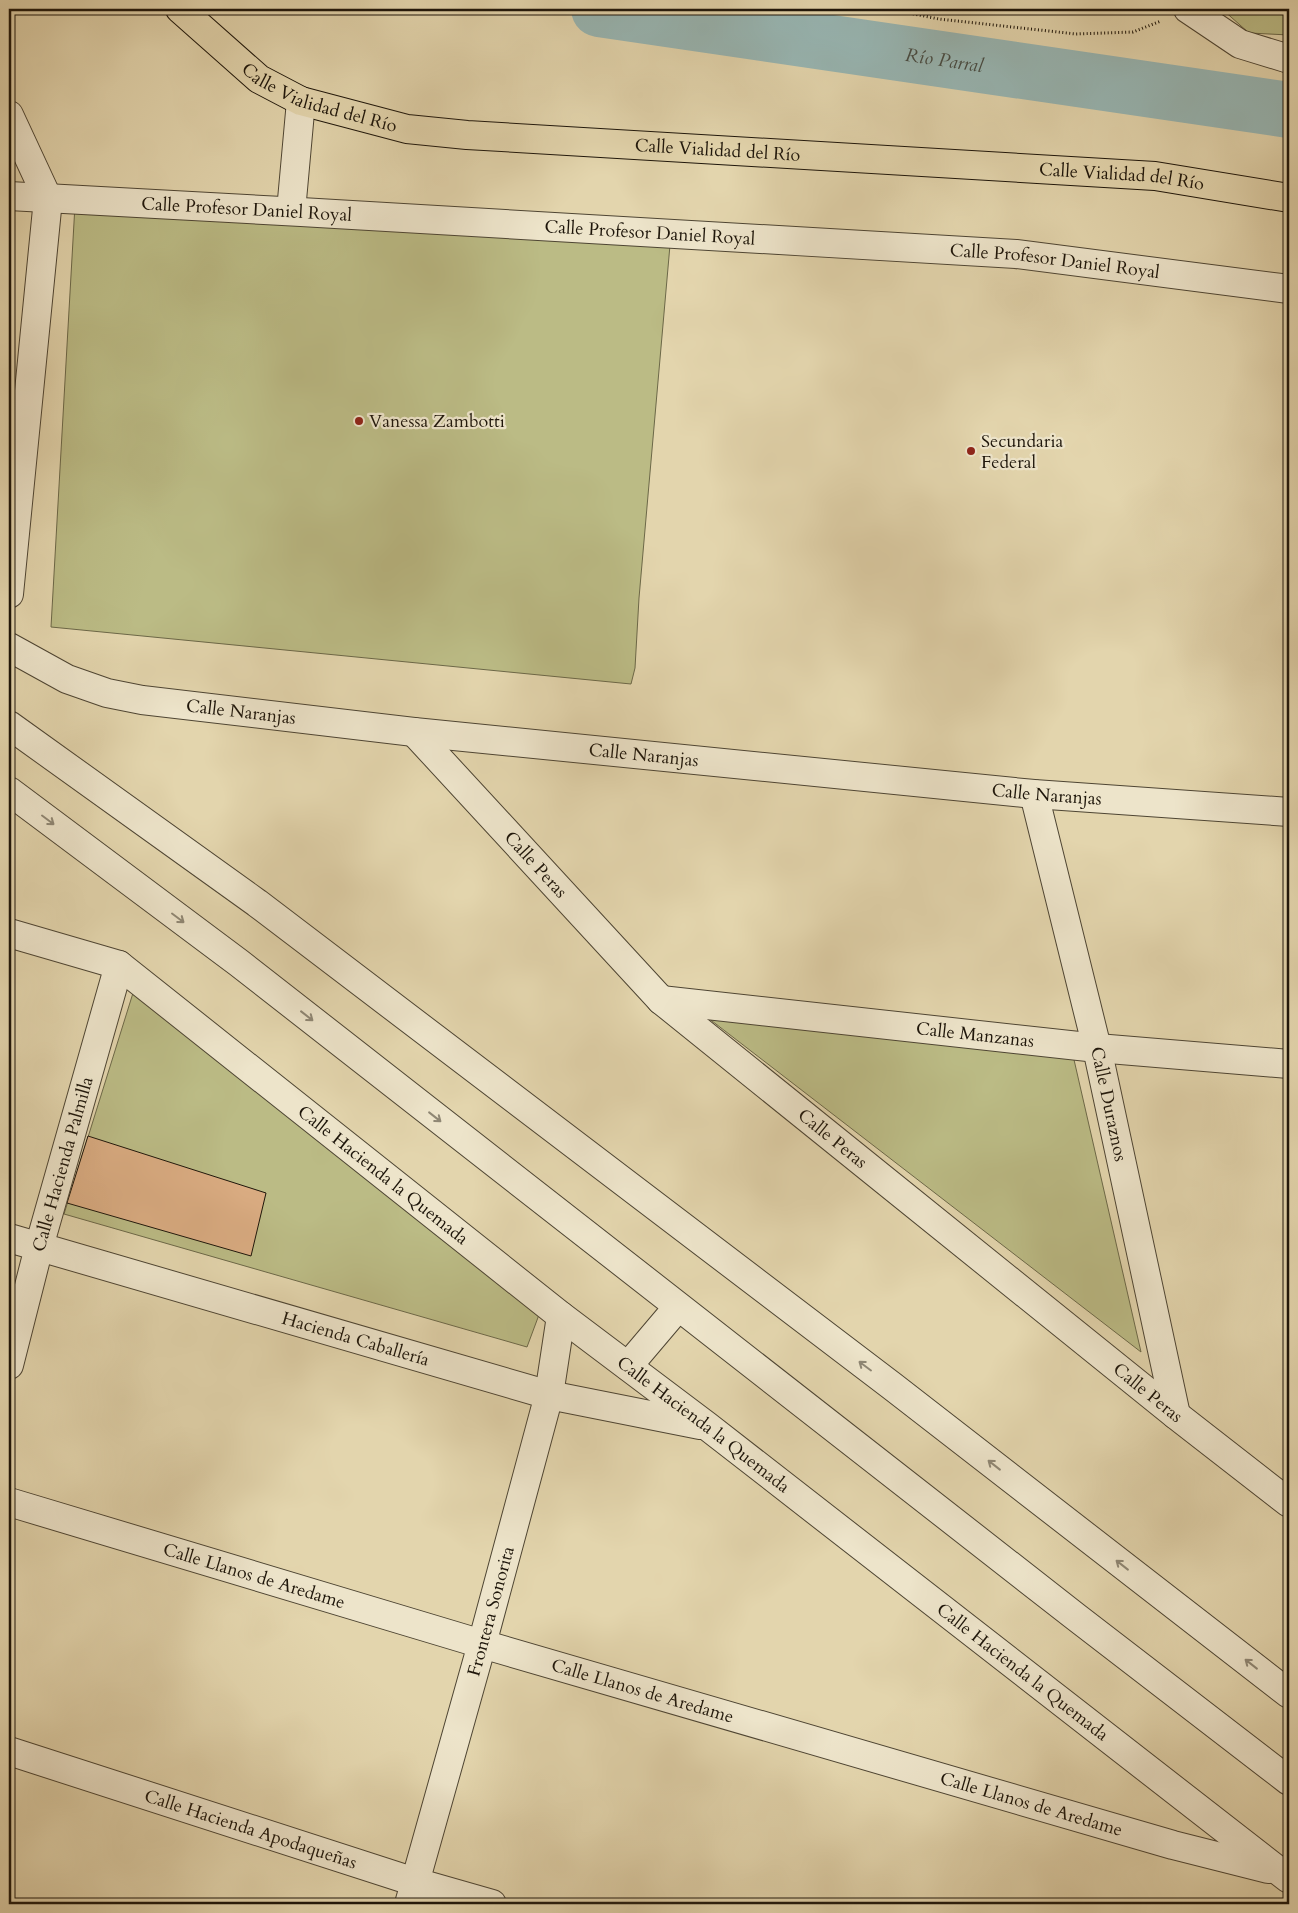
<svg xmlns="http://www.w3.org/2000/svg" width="1298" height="1913" font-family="Cardo,serif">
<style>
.green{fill:#bbbb85;stroke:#6c6848}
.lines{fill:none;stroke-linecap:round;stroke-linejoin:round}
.river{stroke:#98b6b3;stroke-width:56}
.building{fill:#daac82;stroke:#1d150a}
.minor-casing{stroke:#4e4533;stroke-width:30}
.major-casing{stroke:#1d150a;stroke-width:30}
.path{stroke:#1d150a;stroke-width:3;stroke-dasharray:1 2.5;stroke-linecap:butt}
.minor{stroke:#ede4ca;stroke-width:28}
.major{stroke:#e3d5ad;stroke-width:28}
.oneway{stroke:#8f8774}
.poi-dot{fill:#8f2418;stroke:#ede4ca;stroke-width:2}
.labels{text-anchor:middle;stroke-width:4.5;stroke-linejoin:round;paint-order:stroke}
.street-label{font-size:18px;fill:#1d150a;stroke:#ede4ca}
.poi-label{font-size:18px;fill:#1d150a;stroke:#ede4ca;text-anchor:start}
.water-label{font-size:19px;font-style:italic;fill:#484d45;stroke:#ede4ca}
</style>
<rect width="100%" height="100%" fill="#e3d5ad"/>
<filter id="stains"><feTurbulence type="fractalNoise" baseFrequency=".004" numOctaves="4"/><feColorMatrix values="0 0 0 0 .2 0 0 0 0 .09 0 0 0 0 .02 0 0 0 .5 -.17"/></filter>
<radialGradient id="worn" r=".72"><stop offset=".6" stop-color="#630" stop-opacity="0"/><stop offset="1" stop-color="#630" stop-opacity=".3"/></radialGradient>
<g class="green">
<path d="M1222,9H1289V35L1249,33Z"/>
<path d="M75,205L670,245L639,598L635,668L631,684L51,627Z"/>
<path d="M133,993L543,1304L527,1347L64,1214Z"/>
<path d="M703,1014L1072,1051L1141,1352Z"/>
</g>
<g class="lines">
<path class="river" id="s1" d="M599,9L1289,110"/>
</g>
<path class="building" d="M88,1136L266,1193L251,1256L67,1203Z"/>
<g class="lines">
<g class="minor-casing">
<g id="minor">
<path d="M1188,9L1240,44L1289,59"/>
<path d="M9,115L48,199L9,594"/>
<path id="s2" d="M9,196L301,212L1016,254L1289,289"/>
<path d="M291,211L301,101"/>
<path id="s3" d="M9,647L67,679L107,693L142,700L414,732L1034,794L1289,812"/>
<path d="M9,725L257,903L892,1386L1289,1694"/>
<path id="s4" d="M414,732L661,1000L1176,1415L1289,1503"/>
<path d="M9,791L239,963L1076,1617L1289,1781"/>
<path id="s5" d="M1034,794L1097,1048L1176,1415"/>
<path id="s6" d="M9,933L119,965L561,1316L707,1426L1289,1879"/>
<path id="s7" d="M661,1000L1097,1048L1289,1064"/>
<path id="s8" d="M9,1238L549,1395L700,1425"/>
<path id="s9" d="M9,1365L39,1247L119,965"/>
<path d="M628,1366L678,1307"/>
<path id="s10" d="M9,1502L482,1644L1173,1845L1268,1869"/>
<path id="s11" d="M9,1751L415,1882L492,1904"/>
<path id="s12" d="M409,1904L482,1644L549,1395L561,1316"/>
</g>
</g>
<g class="major-casing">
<g id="major">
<path id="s13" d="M180,9L259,79L301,101L407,129L467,135L1155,176L1289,198"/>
</g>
</g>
<path class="path" d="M889,9L939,19L1076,34L1133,32L1161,21"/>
<use href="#minor" class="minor"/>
<use href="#major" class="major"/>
</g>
<defs><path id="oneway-shaft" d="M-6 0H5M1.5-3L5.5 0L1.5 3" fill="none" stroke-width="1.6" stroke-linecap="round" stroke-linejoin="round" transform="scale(1.25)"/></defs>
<g class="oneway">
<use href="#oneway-shaft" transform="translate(48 820) rotate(37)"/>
<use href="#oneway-shaft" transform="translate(178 918) rotate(37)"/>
<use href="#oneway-shaft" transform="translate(307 1016) rotate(38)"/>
<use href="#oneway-shaft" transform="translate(435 1117) rotate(38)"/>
<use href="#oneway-shaft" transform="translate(865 1366) rotate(-143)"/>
<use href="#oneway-shaft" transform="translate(994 1465) rotate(-142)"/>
<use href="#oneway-shaft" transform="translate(1122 1565) rotate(-142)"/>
<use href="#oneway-shaft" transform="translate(1251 1664) rotate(-142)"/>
</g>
<g class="poi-dot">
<circle cx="359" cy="421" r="5"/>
<circle cx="971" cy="451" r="5"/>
</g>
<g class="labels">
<g class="street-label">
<text dy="6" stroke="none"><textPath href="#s13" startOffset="169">Calle Vialidad del Río</textPath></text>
<text dy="6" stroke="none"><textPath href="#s13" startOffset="574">Calle Vialidad del Río</textPath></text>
<text dy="6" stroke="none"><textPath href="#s13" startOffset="979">Calle Vialidad del Río</textPath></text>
<text dy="6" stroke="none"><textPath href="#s2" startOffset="238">Calle Profesor Daniel Royal</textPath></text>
<text dy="6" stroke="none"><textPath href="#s2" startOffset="642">Calle Profesor Daniel Royal</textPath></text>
<text dy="6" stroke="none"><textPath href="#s2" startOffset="1048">Calle Profesor Daniel Royal</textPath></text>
<text dy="6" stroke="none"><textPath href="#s3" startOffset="244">Calle Naranjas</textPath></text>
<text dy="6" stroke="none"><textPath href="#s3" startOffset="649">Calle Naranjas</textPath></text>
<text dy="6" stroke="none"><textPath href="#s3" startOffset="1054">Calle Naranjas</textPath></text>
<text dy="6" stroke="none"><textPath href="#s4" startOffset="180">Calle Peras</textPath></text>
<text dy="6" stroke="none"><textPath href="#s7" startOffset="316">Calle Manzanas</textPath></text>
<text dy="6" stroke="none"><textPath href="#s5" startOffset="319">Calle Duraznos</textPath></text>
<text dy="6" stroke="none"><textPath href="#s4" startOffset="585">Calle Peras</textPath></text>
<text dy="6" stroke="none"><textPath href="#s9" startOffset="208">Calle Hacienda Palmilla</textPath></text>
<text dy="6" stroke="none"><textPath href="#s6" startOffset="452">Calle Hacienda la Quemada</textPath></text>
<text dy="6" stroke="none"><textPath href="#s8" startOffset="361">Hacienda Caballería</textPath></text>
<text dy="6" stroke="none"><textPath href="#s4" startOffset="990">Calle Peras</textPath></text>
<text dy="6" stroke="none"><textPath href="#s6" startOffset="858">Calle Hacienda la Quemada</textPath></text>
<text dy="6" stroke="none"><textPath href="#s10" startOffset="256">Calle Llanos de Aredame</textPath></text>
<text dy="6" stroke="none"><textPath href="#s12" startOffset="304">Frontera Sonorita</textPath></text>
<text dy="6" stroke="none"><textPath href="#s6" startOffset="1262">Calle Hacienda la Quemada</textPath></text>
<text dy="6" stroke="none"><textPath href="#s10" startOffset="661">Calle Llanos de Aredame</textPath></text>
<text dy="6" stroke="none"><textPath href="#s10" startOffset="1066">Calle Llanos de Aredame</textPath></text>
<text dy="6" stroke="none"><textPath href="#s11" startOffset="254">Calle Hacienda Apodaqueñas</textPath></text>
</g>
<g class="poi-label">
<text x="369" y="427">Vanessa Zambotti</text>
<text x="981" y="447">Secundaria<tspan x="981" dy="21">Federal</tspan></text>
</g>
<g class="water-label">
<text dy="7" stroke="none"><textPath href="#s1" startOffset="349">Río Parral</textPath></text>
</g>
</g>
<rect width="1298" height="1913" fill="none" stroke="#e3d5ad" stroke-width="30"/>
<rect x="10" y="10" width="1278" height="1893" fill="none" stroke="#1d150a" stroke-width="2.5"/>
<rect x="15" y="15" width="1268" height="1883" fill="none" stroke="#1d150a"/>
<rect width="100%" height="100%" filter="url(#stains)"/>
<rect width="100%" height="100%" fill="url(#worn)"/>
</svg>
